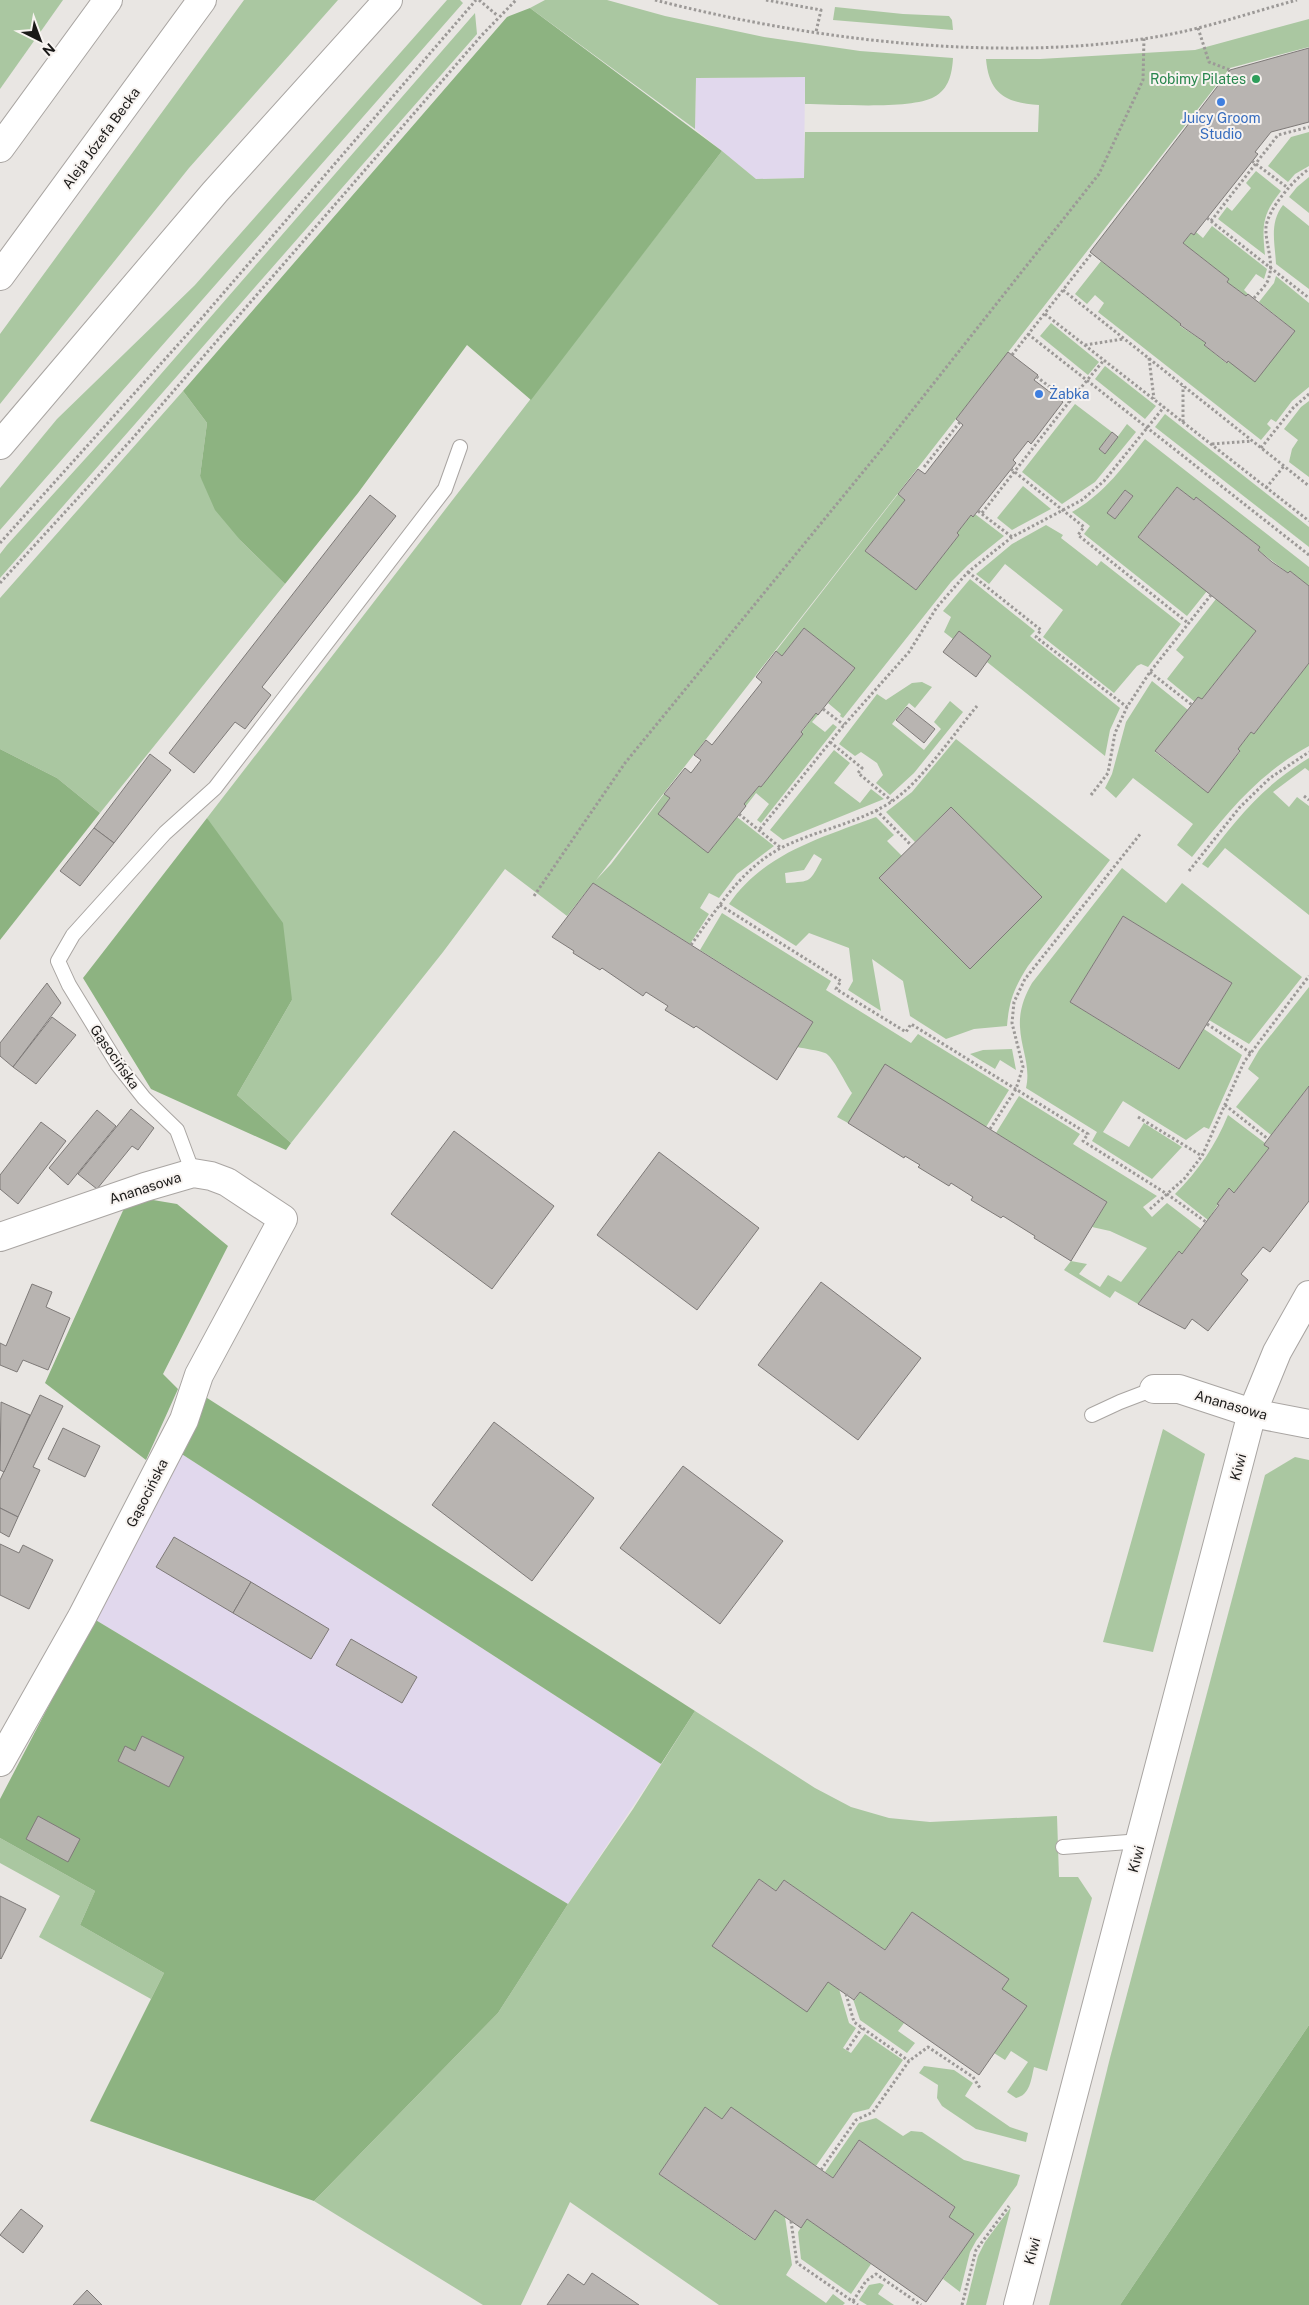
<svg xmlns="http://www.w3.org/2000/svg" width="1309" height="2305" font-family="'Public Sans',sans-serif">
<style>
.industrial{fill:#e1d8ed}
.green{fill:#aac7a1;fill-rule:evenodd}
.forest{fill:#8db381}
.building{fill:#b8b4b1;stroke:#7e7a78}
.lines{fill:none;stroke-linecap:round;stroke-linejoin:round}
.lane-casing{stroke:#a9a5a2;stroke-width:16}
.street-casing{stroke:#a9a5a2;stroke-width:30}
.primary-casing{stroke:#a9a5a2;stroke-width:30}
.path{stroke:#9c9997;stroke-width:3;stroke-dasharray:2.5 2.5;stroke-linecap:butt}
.lane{stroke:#fff;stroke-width:14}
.street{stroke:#fff;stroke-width:28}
.primary{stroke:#fff;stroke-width:28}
.leisure-dot{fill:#2e9e5b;stroke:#f7f3f0;stroke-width:2}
.shop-dot{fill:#3f7fe0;stroke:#f7f3f0;stroke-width:2}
.labels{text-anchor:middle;stroke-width:4;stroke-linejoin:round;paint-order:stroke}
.leisure-label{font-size:14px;fill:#27864d;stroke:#f7f3f0;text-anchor:end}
.shop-label{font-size:14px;fill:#366cbe;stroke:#f7f3f0}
.street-label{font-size:14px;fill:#1a1918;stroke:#f7f3f0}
</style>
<rect width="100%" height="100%" fill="#e9e6e3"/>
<g class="industrial">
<path d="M805,77L804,178L756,179L695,129L696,78Z"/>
<path d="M177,1451L661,1764L568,1904L94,1619Z"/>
</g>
<g class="green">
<path d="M0,0H63L0,89Z"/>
<path d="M244,0H338L189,168L0,404V334Z"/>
<path d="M447,0H460L463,3L0,530V488L57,419L195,285Z"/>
<path d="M545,0H607L665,16L764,37L860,51L953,58C952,74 949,89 934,97C911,110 834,104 805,104V77L696,78L695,129L530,8Z"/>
<path d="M835,7L903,14L949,16L952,20L953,30L833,20Z"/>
<path d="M475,13L477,34L0,578V554L7,545L134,405Z"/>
<path d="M1309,19V47L1230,68L596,880L611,864L664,794L670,798L659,814L708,853L737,817L774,846L737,874L719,898L709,893L700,908L709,914L690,944L593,883L567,916L505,869L443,952L291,1143L237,1095L292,1000L207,818L722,151L756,179L804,178L805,132H1038L1039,105C1006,103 989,94 986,59H1040L1195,50Z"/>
<path d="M1309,132V166L1295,174L1288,182L1268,166L1291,137Z"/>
<path d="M1256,171L1281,191C1262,215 1262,225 1265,255L1218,219L1227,207L1232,211L1251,188L1246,183Z"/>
<path d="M1309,177V213L1289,197L1297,187Z"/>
<path d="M1283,205L1309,226V289L1276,264C1275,243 1269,223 1283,205Z"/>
<path d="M1212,226L1267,269L1264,279L1256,274L1244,290L1248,294L1246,296L1227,282L1229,279L1183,243L1191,233L1194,235L1196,232L1203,238Z"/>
<path d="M1101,261L1181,324L1180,326L1206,343L1204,345L1226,363L1281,348L1295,331L1259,302L1274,283L1276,276L1309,303V387L1292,401L1276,422L1271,419L1267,424L1271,428L1261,440L1098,312L1104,303L1095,295L1087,304L1075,294Z"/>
<path d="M1051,323L1099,362L1088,375L1040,336Z"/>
<path d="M1105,366L1156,406L1145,419L1095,379Z"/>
<path d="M183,391L207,423L200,476L241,541L285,584L100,813L57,778L0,749V598Z"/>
<path d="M1309,401V477L1289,462L1292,449L1298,440L1284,429L1301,407Z"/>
<path d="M1075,404L1112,432L1099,449L1105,454L1127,424L1136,432L1095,482L1062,504L1022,472Z"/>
<path d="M1165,414L1309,527V547L1155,427Z"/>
<path d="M1145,439L1309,567V586L1290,571L1288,573L1258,550L1260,547L1196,497L1194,500L1177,487L1138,537L1207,591L1187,616L1084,534L1090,526L1072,512C1104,494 1123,467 1145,439ZM1125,490L1133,496L1115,519L1108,512Z"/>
<path d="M1023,486L1051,509L1012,530L997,518Z"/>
<path d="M898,494L905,500L865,551L916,590L959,535L957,533L971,515L973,516L975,514L1004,536L968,565L951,582L843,718L840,716L841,714L828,703L854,668L804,628L782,656L776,651Z"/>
<path d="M1046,525L1063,535L1061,538L1097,566L1101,561L1181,624L1148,667L1141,664L1137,666L1114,693L1043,637L1063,610L1005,564L989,584L976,574L1012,544Z"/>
<path d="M970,579L1035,631L1030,636L1120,708L1110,730L1105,756L987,662L991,656L959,632L953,639L944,632L951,617L943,611Z"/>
<path d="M1216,599L1256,631L1202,699L1198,697L1195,702L1167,679L1184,657L1176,650Z"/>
<path d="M1309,663V746C1257,775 1228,812 1192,857L1177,845L1193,824L1133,778L1116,798L1105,788L1112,774L1126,722L1152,681L1188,710L1155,752L1207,792L1240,752L1238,749L1251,732L1254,734Z"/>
<path d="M922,682L932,687L915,708L909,703L892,724L924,750L941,729L934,722L950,701L963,712L914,773L890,795L876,783L883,775L877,763L861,752L855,756L839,744L877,694L886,700L912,683Z"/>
<path d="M816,713L818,715L812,722L825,732L833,724L837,727L761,823L757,820L769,804L756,793L746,806L744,804L759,786L761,787Z"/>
<path d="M956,739L1110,860L1028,966C1014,988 1009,1001 1007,1026L974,1029L946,1039L910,1016L903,981L872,959L881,1011L848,990L853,981L849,948L809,933L796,946L729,904C764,853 821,838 876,817L894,835L887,841L902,856L1041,897L951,807L915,842L886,812L912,792ZM814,854L822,859C809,883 812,881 786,883L785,873L804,870Z"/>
<path d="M834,750L850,763L834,783L860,803L871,789L884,799L783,840L770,830Z"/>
<path d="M1309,758V771L1305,768L1273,792L1289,807L1297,797L1309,806V915L1225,848L1208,868L1202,864C1236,820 1261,787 1309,758Z"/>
<path d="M1122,868L1166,903L1182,883L1302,977L1249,1044L1209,1020L1232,983L1123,916L1070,1002L1178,1069L1204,1029L1242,1055L1209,1129L1204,1127L1186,1140L1123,1101L1103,1132L1129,1147L1144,1123L1182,1147L1152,1179L1092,1141L1097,1132L1026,1088C1031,1066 1021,1049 1020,1027C1019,1011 1024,997 1032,983Z"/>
<path d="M722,913L831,981L826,990L911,1043L918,1034L1009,1090L986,1127L848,1123L837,1117L852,1093C846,1085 833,1056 825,1053C817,1050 806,1049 797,1047L813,1022L700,950Z"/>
<path d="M1309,987V1086L1271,1135L1236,1107L1259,1078L1248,1069L1259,1050Z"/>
<path d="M1012,1049L1016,1070L1000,1060L995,1069L970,1054L983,1050Z"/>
<path d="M1019,1096L1080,1134L1073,1144L1157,1196L1143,1207L1152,1217L1167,1203L1201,1229L1182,1254L1179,1251L1138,1304L1115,1291L1110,1298L1064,1270L1071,1261L1087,1264L1079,1274L1100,1287L1108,1275L1121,1282L1147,1248L1110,1231L1092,1227L1107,1202L996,1133Z"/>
<path d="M1228,1115L1265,1143L1264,1145L1269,1148L1234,1193L1228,1189L1208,1220L1175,1194C1198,1171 1216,1145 1228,1115Z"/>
<path d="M1163,1429L1205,1454L1153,1652L1103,1642Z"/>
<path d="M1295,1457L1309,1460V2025L1120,2305H1049L1110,2058L1265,1475Z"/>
<path d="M695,1711L815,1788L851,1807L889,1818L930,1822L1057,1816L1059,1877H1078L1092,1898L1047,2071L1034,2067C1031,2080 1030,2095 1016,2098L1007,2092L1028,2062L1011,2051L1005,2060L994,2053L1002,1989L912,1912L885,1950L784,1880L776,1891L759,1879L713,1946L828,1982L839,1989L849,2023L856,2028L843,2048L851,2053L865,2034L903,2060L869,2109L853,2113L816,2166L731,2108L722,2119L705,2107L659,2174L754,2240L775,2210L785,2217L792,2265L786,2275L826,2303L833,2294L845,2303L843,2305H719L570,2202L521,2305H483L314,2201L498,2013L568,1904L633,1809Z"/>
<path d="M0,1838L95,1891L80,1925L164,1973L151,1999L39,1937L60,1896L0,1863Z"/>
<path d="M860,1992L904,2023L898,2031L915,2043L907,2053L860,2020L853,1999L855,2000Z"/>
<path d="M924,2066L954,2070L973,2083L965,2096L1010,2127L1028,2133L1026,2142L976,2129L942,2106L937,2098L938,2085L919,2073Z"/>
<path d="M876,2118L903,2136L911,2131L922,2132L964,2160L1020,2175L1017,2185L976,2241L970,2252L960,2292L943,2279L973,2234L949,2217L955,2207L859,2140L833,2178L825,2172L859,2123Z"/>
<path d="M1011,2207L986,2305H966L978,2256L985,2242Z"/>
<path d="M807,2219L871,2264L851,2294L801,2259L798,2232Z"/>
<path d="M880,2283L884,2285L878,2294L894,2305H867L859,2300L869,2285Z"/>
</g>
<g class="forest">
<path d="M530,8L722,151L531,400L467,345L358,493L285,584L241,541L215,510L200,476L207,423L183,391L507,17Z"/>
<path d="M0,749L57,778L100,813L0,940Z"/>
<path d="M207,818L283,923L292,1000L237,1095L291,1143L286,1150L151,1089L83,978Z"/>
<path d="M147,1199L177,1204L228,1246L163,1374L178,1389L146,1460L45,1383L126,1204Z"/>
<path d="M204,1396L695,1711L661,1764L177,1451Z"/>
<path d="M94,1619L568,1904L498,2013L314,2201L90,2121L164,1973L80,1925L95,1891L0,1838V1799Z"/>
<path d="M1309,2025V2305H1120Z"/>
</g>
<g class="building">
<path d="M1309,48V122L1271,132L1255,152L1258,154L1196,232L1194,235L1191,233L1183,243L1229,279L1227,282L1246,296L1248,294L1295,331L1255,382L1228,361L1227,363L1204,345L1206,343L1180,325L1181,324L1090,252L1230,70Z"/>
<path d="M1008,352L1038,375L1034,380L1063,402L1031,444L1028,441L1013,460L1016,463L973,517L971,515L957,533L959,535L916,590L865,551L905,500L898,494L918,469L925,474L963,425L956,419Z"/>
<path d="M1112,432L1118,437L1105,454L1099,449Z"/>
<path d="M1177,487L1194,500L1196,497L1260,547L1258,550L1272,562L1288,573L1290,571L1309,586V663L1254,734L1251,732L1238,749L1240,751L1208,793L1155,751L1198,697L1202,699L1256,631L1138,537Z"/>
<path d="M1125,490L1133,496L1115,519L1107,513Z"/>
<path d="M370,495L396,516L262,687L271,695L245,729L235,722L194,773L169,753Z"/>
<path d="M804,628L855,668L818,715L816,713L801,732L803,734L761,787L759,786L744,804L746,806L708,853L658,814L670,798L664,794L685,768L691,773L701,760L694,755L706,740L712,745L762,682L756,677L776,651L782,656Z"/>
<path d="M959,631L991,656L976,677L943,652Z"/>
<path d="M907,707L935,729L924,743L896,720Z"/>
<path d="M150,754L171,770L114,843L94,828Z"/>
<path d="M951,807L1042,897L970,969L879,878Z"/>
<path d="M94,828L114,843L80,886L60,871Z"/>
<path d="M593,883L813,1022L777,1080L696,1026L694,1028L665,1010L668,1006L646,992L643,996L602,968L600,970L573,953L574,951L552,937Z"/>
<path d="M1123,916L1232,983L1179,1069L1070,1002Z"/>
<path d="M47,983L61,1003L13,1067L0,1056V1043Z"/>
<path d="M52,1017L76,1035L36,1084L13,1067Z"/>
<path d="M885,1064L1107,1202L1071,1261L1034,1238L1035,1236L1003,1216L1001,1218L971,1200L973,1197L951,1183L949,1186L918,1167L920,1165L905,1156L904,1158L848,1123Z"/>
<path d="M1309,1086V1201L1270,1252L1263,1247L1241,1274L1248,1280L1208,1331L1192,1319L1185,1329L1138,1304L1179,1251L1182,1254L1219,1205L1217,1204L1229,1188L1234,1193L1269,1148L1264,1145L1265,1143Z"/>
<path d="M131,1109L154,1128L138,1150L132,1146L97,1189L78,1174Z"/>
<path d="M97,1110L116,1126L68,1185L49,1168Z"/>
<path d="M41,1122L66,1141L18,1204L0,1189V1175Z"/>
<path d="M454,1131L554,1206L492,1289L391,1214Z"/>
<path d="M659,1152L759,1228L697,1310L597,1235Z"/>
<path d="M821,1282L921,1358L858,1440L758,1365Z"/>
<path d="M32,1284L52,1292L46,1307L70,1318L48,1370L23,1360L17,1372L0,1365V1343L6,1346Z"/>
<path d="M40,1395L63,1406L33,1467L40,1470L18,1517L0,1508V1480Z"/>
<path d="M1,1402L30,1415L4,1472L0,1470Z"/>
<path d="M494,1422L594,1498L532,1581L432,1505Z"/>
<path d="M63,1428L100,1446L85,1477L48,1459Z"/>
<path d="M683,1466L783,1541L720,1624L620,1548Z"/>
<path d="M0,1508L18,1517L9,1537L0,1532Z"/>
<path d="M174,1537L251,1582L233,1613L156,1567Z"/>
<path d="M0,1544L19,1553L23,1545L53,1560L29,1609L0,1595Z"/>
<path d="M251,1582L329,1629L311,1659L233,1613Z"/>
<path d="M351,1639L417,1677L402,1703L336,1665Z"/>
<path d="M142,1736L184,1757L169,1787L118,1761L125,1746L135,1751Z"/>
<path d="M38,1816L80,1839L68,1862L26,1839Z"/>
<path d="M759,1879L776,1891L784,1880L885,1950L912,1912L1009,1979L1002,1989L1027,2006L979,2075L860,1992L854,2000L828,1982L807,2012L712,1946Z"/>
<path d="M0,1896L26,1909L1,1959L0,1958Z"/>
<path d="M705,2107L722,2119L731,2107L833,2178L859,2140L955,2207L949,2217L974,2234L926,2302L807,2219L801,2228L775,2210L755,2240L659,2174Z"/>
<path d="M21,2209L43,2226L23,2253L0,2235Z"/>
<path d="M592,2273L639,2305H547L568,2274L584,2285Z"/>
<path d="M87,2290L102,2305H73Z"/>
</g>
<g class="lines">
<g class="lane-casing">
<g id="lane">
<path d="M193,1173L177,1130L144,1098L118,1065L69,985L58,961L73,935L165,833L215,788L445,489L460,447"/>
<path d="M1092,1415L1120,1402L1154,1389"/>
<path d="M1063,1847L1141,1841"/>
</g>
</g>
<g class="street-casing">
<g id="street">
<path d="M0,1237L145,1187L193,1173L211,1176L227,1182L283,1219L199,1375L184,1420L82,1617L0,1762"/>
<path d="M1154,1389H1179L1252,1413L1309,1424"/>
<path d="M1018,2305L1252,1413L1277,1352L1309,1295"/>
</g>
</g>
<g class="primary-casing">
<g id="primary">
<path d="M0,148L108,0"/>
<path d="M0,276L202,0"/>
<path d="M0,445L215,192L388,0"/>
</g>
</g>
<g class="path">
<path d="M479,0L498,16"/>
<path d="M655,0C811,40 1002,64 1161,36C1207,28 1252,12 1297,0"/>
<path d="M766,0L821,10L816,32"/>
<path d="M1198,28L1209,62L1230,70"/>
<path d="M1252,161L1288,188"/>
<path d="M1207,218L1309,298"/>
<path d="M1211,221L1278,135L1309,127"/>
<path d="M1063,290L1309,486"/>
<path d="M1254,298C1259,292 1268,284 1269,277C1274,261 1265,243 1266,227C1268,209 1294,179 1309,169"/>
<path d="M1045,314L1309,521"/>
<path d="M1028,334L1309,555"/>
<path d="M1085,345L1123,339"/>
<path d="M1012,355L1092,253"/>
<path d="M1149,358L1154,399"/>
<path d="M1069,402L1104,360"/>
<path d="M1183,422V386"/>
<path d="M1212,444L1252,441"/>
<path d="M1261,448L1293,408L1309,394"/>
<path d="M924,467L960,422"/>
<path d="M1011,469L1084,527L1078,535L1188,623"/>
<path d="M1266,488L1284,466"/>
<path d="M978,511L1012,537"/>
<path d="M982,513L1069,402L1037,377"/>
<path d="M0,543L201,319L476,0"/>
<path d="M968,572L1041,630L1036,637L1127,707"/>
<path d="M0,583L132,439L481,36L516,0"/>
<path d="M1150,672L1192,705"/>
<path d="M823,709L844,725"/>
<path d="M830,742L862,768L858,773L892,801"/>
<path d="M1091,795L1108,773L1115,733L1127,707L1150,672L1211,595"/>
<path d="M1304,796L1309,800"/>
<path d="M876,810L912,846"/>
<path d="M739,814L781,848"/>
<path d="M760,829L844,725L909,652L937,607L968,572L1012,537L1082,500L1104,481L1164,407"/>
<path d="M1189,871L1240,807L1270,778L1309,752"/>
<path d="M534,896L625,763L881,450L1099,174L1143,80L1144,38"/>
<path d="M720,905L841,981L836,989L906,1032L911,1024L1088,1134L1083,1141L1167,1194L1206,1222"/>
<path d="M691,945C717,909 741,869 781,848C816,830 857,824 891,802C921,782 953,735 977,706"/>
<path d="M1207,1024L1251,1053"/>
<path d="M1225,1105L1268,1139"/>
<path d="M1138,1117L1202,1156"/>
<path d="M990,1129L1016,1089L1023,1067L1012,1023L1014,1002L1025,979L1141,833"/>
<path d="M1150,1209L1184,1179L1202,1156L1244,1062L1309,976"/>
<path d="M846,1994L854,2022L909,2061"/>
<path d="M847,2050L862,2028"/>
<path d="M821,2170L856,2120L873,2112L909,2061L928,2047L973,2077L980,2088"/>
<path d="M791,2221L797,2263L858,2305"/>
<path d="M853,2301L866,2281L876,2274L921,2305"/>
<path d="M962,2305L976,2250L1009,2206"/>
</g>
<use href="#lane" class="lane"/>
<use href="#street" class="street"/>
<use href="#primary" class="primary"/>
</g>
<circle class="leisure-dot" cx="1256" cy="79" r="5"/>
<g class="shop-dot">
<circle cx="1221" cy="102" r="5"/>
<circle cx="1039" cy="394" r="5"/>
</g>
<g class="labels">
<g class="leisure-label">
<text x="1246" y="84">Robimy Pilates</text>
</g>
<g class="shop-label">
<text x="1221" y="123">Juicy Groom<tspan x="1221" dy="16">Studio</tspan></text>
<text x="1049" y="399" text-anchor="start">Żabka</text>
</g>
<g class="street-label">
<text transform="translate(101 138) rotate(-54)" y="5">Aleja Józefa Becka</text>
<text transform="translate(115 1057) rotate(55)" y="5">Gąsocińska</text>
<text transform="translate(145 1188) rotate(-18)" y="5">Ananasowa</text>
<text transform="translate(1231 1405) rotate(16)" y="5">Ananasowa</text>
<text transform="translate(1238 1467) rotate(-75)" y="5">Kiwi</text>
<text transform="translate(147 1493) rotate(-63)" y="5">Gąsocińska</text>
<text transform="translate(1136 1859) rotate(-75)" y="5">Kiwi</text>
<text transform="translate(1032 2251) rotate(-75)" y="5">Kiwi</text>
</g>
</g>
<g transform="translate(40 40) rotate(138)" stroke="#f7f3f0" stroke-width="4" paint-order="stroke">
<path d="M0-4L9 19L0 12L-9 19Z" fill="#1a1918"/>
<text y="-8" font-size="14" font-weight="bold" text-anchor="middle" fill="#1a1918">N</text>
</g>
</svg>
